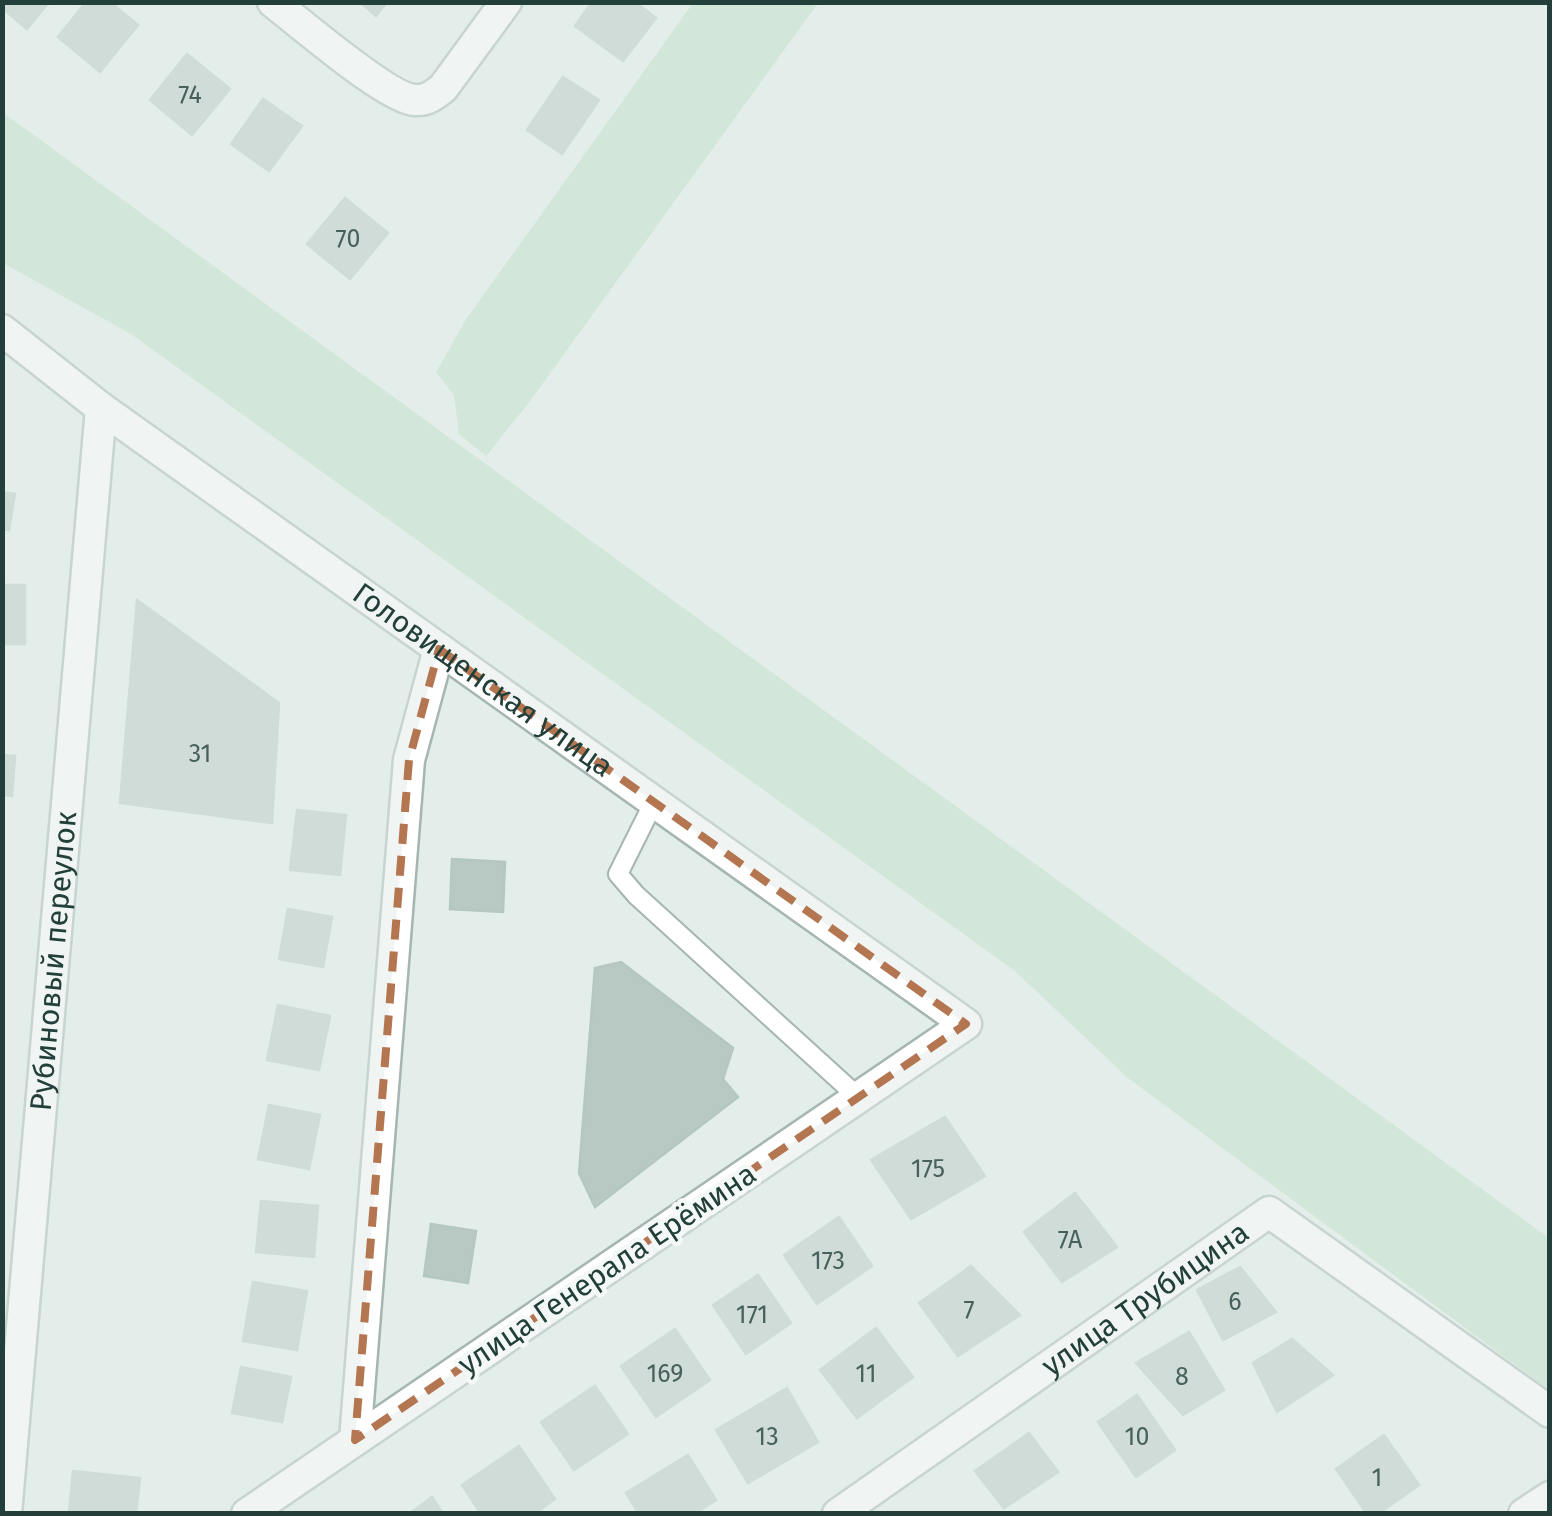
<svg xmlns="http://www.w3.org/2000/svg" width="1552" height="1516" font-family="'Fira Sans',sans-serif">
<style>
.green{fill:#bcdec8}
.building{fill:#b8c8c3;stroke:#b5c7c1;stroke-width:2.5}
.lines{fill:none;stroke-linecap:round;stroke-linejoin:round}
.lane-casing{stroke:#a5b5b1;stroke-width:22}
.street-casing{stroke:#a5b5b1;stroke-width:35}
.lane{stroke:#fff;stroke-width:18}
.street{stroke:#fff;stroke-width:30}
.marked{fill:none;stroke:#b47651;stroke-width:8;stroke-dasharray:20 12;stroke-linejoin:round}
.labels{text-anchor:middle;stroke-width:9;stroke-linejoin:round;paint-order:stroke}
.number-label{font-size:25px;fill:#48615c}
.street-label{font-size:30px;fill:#223f39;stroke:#f4f9f7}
</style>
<rect width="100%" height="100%" fill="#e3ede9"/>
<g class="green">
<path d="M693,3H818L530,401L486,456L459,434L454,395L436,372L467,318Z"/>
<path d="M2,112L1549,1238V1390L1128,1078L1015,971L131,334L3,263Z"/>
</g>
<g class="building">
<path d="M2,2H49L27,29L2,8Z"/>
<path d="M86,2H110L138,25L100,72L58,37Z"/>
<path d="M360,2H387L376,16Z"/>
<path d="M592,2H635L656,18L623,61L575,26Z"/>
<path d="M187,54L230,89L192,135L150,100Z"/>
<path d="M563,77L599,100L562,154L527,130Z"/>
<path d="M263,99L302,126L269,171L231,144Z"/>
<path d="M345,198L388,233L350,279L307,244Z"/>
<path d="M2,492L15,494L9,530L2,529Z"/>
<rect x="2" y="585" width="23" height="59"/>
<path d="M137,600L279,703L272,823L120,803Z"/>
<path d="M2,755L15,756L12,796L2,795Z"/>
<path d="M297,810L346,815L340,875L290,870Z"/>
<path d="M452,859L505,862L503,912L450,909Z"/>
<path d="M288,909L332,917L323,967L279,959Z"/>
<path d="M621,962L733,1048L723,1079L738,1097L595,1207L579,1173L595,968Z"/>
<path d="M278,1005L330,1016L319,1070L267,1060Z"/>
<path d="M269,1105L320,1115L309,1169L258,1159Z"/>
<path d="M945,1117L985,1176L911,1219L871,1160Z"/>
<path d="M1075,1193L1117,1247L1062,1282L1024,1232Z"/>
<path d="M261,1201L318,1206L314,1257L256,1252Z"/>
<path d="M839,1217L872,1266L817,1304L784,1255Z"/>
<path d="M431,1224L476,1231L468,1283L424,1276Z"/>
<path d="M971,1266L1020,1315L958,1356L919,1303Z"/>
<path d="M1240,1267L1276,1312L1223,1340L1197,1290Z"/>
<path d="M758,1275L791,1323L746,1354L713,1305Z"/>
<path d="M253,1282L307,1291L297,1350L243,1341Z"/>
<path d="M876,1328L913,1377L857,1418L820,1370Z"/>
<path d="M675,1329L710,1380L656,1417L621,1366Z"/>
<path d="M1189,1332L1224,1390L1183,1415L1136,1363Z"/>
<path d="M1292,1339L1333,1375L1277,1412L1253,1363Z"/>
<path d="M241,1367L291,1377L282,1422L232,1413Z"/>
<path d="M595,1386L628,1434L574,1470L541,1422Z"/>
<path d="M787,1388L818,1442L748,1483L716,1430Z"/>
<path d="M1137,1395L1175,1450L1136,1477L1098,1422Z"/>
<path d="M1029,1433L1058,1472L1004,1508L975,1471Z"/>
<path d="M1384,1435L1419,1485L1378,1514H1367L1336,1469Z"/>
<path d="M519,1446L555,1499L534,1514H481L462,1485Z"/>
<path d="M688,1455L716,1500L694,1514H639L626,1493Z"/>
<path d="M73,1471L140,1478L136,1514H69Z"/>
<path d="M432,1497L443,1514H409Z"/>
</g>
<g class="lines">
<g class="lane-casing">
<path id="lane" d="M654,802L618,874L636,895L858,1097"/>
</g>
<g class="street-casing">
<g id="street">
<path d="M273,2C299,22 388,99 415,100C427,101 434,95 443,88L506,2"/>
<path id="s1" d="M2,330L101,408L966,1024L247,1514"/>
<path d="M355,1440L409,760L439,649"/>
<path id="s2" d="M6,1514L101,408"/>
<path id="s3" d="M838,1514L1269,1212L1550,1412"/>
<path d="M1524,1514L1550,1497"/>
</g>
</g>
<use href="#lane" class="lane"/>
<use href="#street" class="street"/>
</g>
<path d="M0 0H1552V1516H0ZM439,649L966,1024L355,1440L409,760Z" fill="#e3ede9" fill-opacity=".55" fill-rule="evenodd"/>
<path class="marked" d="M439,649L966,1024L355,1440L409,760Z"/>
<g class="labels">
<g class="number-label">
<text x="190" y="103">74</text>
<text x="348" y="247">70</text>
<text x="200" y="762">31</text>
<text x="928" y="1177">175</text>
<text x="1070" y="1248">7А</text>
<text x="828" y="1269">173</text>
<text x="1235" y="1310">6</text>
<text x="969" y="1318">7</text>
<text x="752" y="1323">171</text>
<text x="665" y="1382">169</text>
<text x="866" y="1382">11</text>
<text x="1182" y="1385">8</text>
<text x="767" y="1445">13</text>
<text x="1137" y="1445">10</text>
<text x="1377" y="1486">1</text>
</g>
<g class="street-label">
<text dy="10" stroke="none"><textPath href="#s1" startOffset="595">Головищенская улица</textPath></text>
<text dy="10" stroke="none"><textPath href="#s2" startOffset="555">Рубиновый переулок</textPath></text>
<text transform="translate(607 1269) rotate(-34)" y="10">улица Генерала Ерёмина</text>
<text dy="10" stroke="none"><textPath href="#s3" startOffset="375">улица Трубицина</textPath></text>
</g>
</g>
<rect width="1552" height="1516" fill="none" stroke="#223f39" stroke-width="10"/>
</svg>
